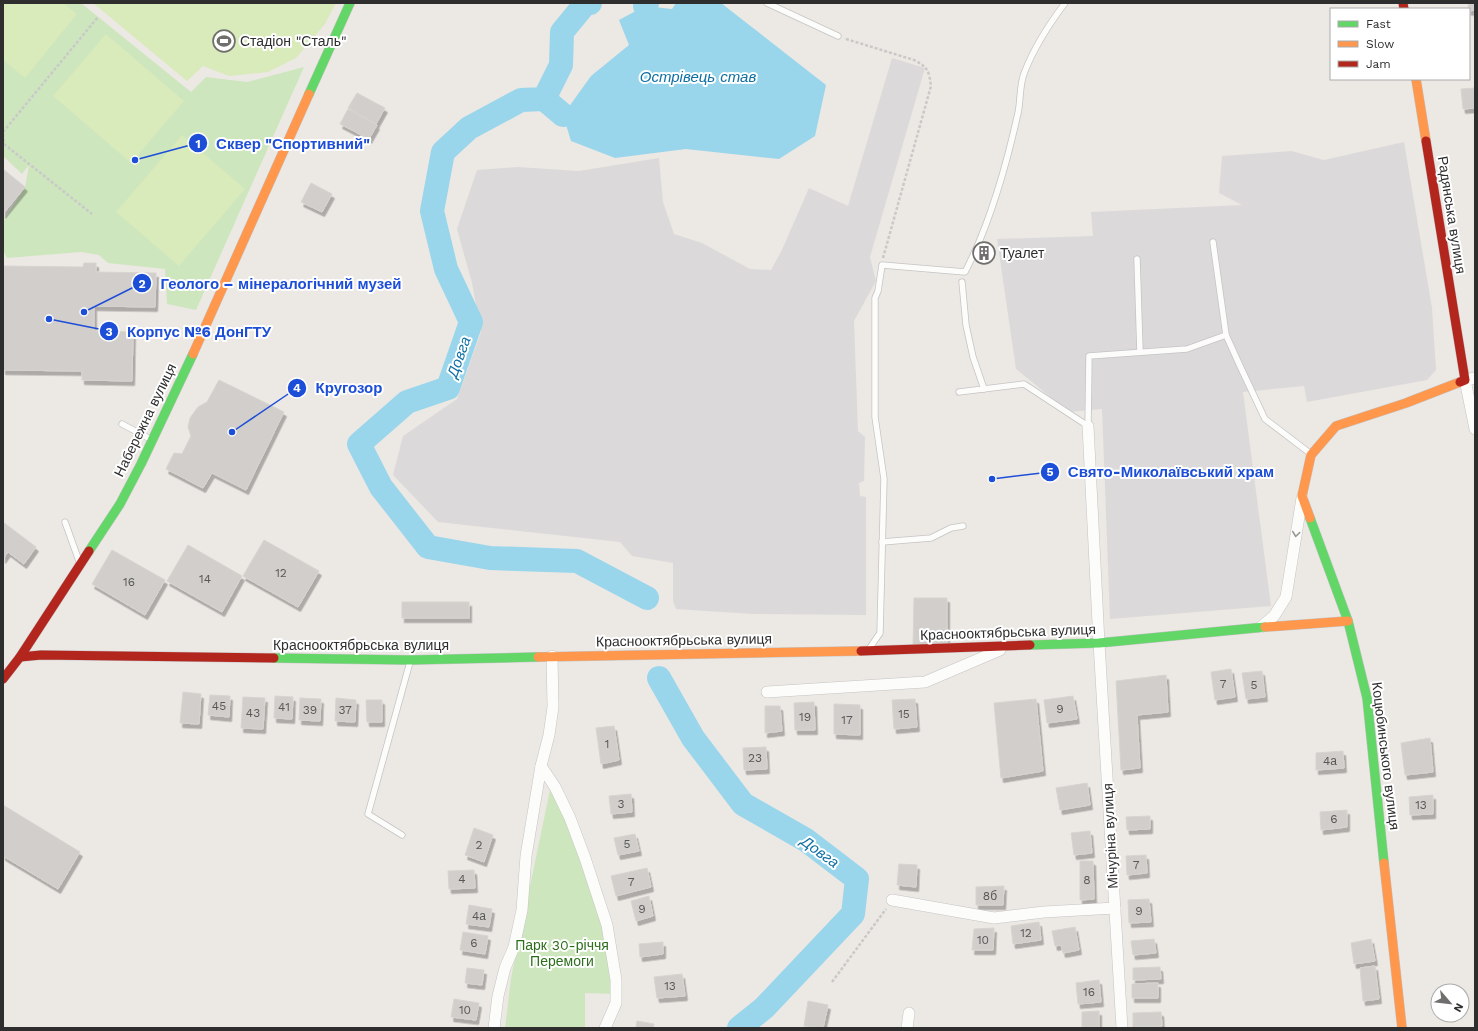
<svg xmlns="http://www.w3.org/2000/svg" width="1478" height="1031" font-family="'Work Sans',sans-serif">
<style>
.industrial{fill:#dcd9db}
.green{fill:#cee6be}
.pitch{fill:#d9eabb}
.water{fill:#99d6ec}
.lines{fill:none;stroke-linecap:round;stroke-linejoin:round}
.river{stroke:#99d6ec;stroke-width:24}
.building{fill:#d1cecb;stroke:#d7d4d0;filter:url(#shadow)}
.lane-casing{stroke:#c5c4c5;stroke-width:7}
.street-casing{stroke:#c5c4c5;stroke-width:12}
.fast-casing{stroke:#c5c4c5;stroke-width:10}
.slow-casing{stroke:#c5c4c5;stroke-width:10}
.jam-casing{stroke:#c5c4c5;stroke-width:10}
.path{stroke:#c9c9c8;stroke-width:2.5;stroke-dasharray:3 2;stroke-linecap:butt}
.lane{stroke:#fcfcfb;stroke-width:5.5}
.street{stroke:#fcfcfb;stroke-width:11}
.fast{stroke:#63d668;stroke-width:9}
.slow{stroke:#ff974d;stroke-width:9}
.jam{stroke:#b3261e;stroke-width:9}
.oneway{stroke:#959594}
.labels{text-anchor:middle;stroke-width:4;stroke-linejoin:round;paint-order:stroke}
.number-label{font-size:12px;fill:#585857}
.poi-label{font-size:14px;fill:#2e2e2e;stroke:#fff;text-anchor:start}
.street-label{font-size:14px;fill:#2e2e2e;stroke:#fff}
.park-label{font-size:14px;fill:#2c6e1b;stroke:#fff}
.water-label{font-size:15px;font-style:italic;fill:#0d6fa3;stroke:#fff}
.leader{fill:none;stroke:#1d4ed8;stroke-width:1.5}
.callout-dot{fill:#1d4ed8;stroke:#fff;stroke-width:1.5}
.mark-label{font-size:12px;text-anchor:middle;font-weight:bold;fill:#fff}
.callout-label{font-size:15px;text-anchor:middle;font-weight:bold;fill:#1d4ed8;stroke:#fff;stroke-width:4;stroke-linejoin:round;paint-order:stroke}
</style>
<defs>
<filter id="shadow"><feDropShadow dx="2.5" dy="4.5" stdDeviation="0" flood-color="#0004"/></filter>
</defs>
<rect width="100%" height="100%" fill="#ece8e4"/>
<g class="industrial">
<path d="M892,58L925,68L870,257L876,281L854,321L858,431L865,437L864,481L859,483L860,496L866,497V615L753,614L676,609L673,601V563L632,556L620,542L438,522L393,475L403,436L457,399L481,332L472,283L457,229L477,170L517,167L579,171L659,158L663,202L674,234L702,243L750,269L771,270L781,252L809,188L848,206Z"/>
<path d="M1404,142L1432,308L1436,370L1427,380L1307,402L1304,386L1243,392L1271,606L1110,619L1102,409L1069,412L1016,369L997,239L1093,236L1091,212L1242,205L1219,193L1222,156L1291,151L1324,160Z"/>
</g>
<g class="green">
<path d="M3,3H81L191,92L206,77L247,82L304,67L196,310L167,304L165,269L108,263L99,255L81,252L7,258L3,250V222L25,187L29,165L22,174L3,156Z"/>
<path d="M551,785L589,881L604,935L612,994L585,993V1028H505L511,978Z"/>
</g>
<g class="pitch">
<path d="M3,3H63L77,14L25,78L3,60Z"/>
<path d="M93,3H336L325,24L296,58L268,72L229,76L203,66L187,81Z"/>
<path d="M106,34L184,101L131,163L53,96Z"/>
<path d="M182,135L245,189L179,266L116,212Z"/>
</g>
<path class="water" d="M676,3H721L826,85L815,136L779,159L686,149L615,158L571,141L563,115L591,76L629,45L619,20L645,6L672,9Z"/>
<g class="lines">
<g class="river">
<path d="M590,3L585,4L562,32L561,65L544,99L521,100L469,128L443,152L432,211L446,269L471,322L448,388L407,402L359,444L381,487L428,547L490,558L577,561L647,598"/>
<path d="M645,6L647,3"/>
<path d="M544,99L563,115"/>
<path d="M659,678L693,738L743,804L806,840L857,879L853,914L764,1008L739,1028"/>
</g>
</g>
<g class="building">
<path d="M1468,3H1475V10L1469,11Z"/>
<path d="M1475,88V108L1463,109L1461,89Z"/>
<path d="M357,93L385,108L376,124L348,108Z"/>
<path d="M348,109L377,125L369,139L340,124Z"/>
<path d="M3,169L25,187L3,214Z"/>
<path d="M311,183L332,194L322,212L301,202Z"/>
<path d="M982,247L988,249L986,259L980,257Z"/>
<path d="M84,263H96V272L156,273L155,307L94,306V331L133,332L132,381L82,380V371L3,370V266L83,267Z"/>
<path d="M219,380L284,412L246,490L212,473L203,488L166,469L174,453L182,454L191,436L188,427L190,418L198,407L207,402Z"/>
<path d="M3,522L36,547L24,564L8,552L3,559Z"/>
<path d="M264,540L319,571L298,607L243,576Z"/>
<path d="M188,545L242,576L222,612L167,581Z"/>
<path d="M112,550L165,580L145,615L92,584Z"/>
<path d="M914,598H947V645L913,646Z"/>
<rect x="402" y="602" width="67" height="16"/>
<path d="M1231,669L1235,697L1215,700L1211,672Z"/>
<path d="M1262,671L1265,697L1246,699L1242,673Z"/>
<path d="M1166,675L1168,712L1137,715L1140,768L1121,770L1116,681Z"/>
<path d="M183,692L201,694L199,724L180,723Z"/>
<path d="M210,695L230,696L229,717L208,715Z"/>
<path d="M275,696L293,697L292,719L274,718Z"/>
<path d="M1073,696L1077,719L1047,723L1044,700Z"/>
<path d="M243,697L265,698L263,729L241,728Z"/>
<path d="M300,698L321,699L320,721L299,720Z"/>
<path d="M336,698L356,700L355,722L335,721Z"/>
<path d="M915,699L917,727L894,729L892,700Z"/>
<path d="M1036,699L1043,771L1001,778L994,703Z"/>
<path d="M366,700H382V722H367Z"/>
<path d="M814,702L815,730H795L794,703Z"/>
<path d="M834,704L860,705V735L834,734Z"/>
<path d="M765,706H780L782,731L765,733Z"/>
<path d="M614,726L619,760L601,764L596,728Z"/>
<path d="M1430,738L1433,772L1405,775L1401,743Z"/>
<path d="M766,747L767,769L744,770L743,748Z"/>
<path d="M1343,751L1344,768L1316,770V753Z"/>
<path d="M1087,783L1090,805L1060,810L1056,788Z"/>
<path d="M631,794L632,812L611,814L609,796Z"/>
<path d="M1433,795V814L1410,815L1409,797Z"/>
<path d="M3,805L80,852L58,889L3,856Z"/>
<path d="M1347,810V827L1321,830L1320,812Z"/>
<path d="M1150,816V829L1127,830L1126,817Z"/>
<path d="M474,828L493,835L484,862L465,855Z"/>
<path d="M1090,831L1092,853L1074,855L1071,833Z"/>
<path d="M635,834L639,851L618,855L614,838Z"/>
<path d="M1146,855L1147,873L1127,875L1126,856Z"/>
<path d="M1080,861H1093L1094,899L1080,900Z"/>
<path d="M899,864L917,865L916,887L897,885Z"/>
<path d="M647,868L651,887L616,896L611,876Z"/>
<path d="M474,870L475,888L449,889L448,871Z"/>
<path d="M1004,886L1003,905H976V887Z"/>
<path d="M649,896L653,916L636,921L631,901Z"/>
<path d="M1149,899L1151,922L1129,923L1128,900Z"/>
<path d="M469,905L492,909L489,927L466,924Z"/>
<path d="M1039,922L1041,940L1013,944L1011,926Z"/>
<path d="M1075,927L1079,950L1063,953L1061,945L1055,946L1052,931Z"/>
<path d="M994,928L993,950H972L974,929Z"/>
<path d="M463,932L488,936L485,954L460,950Z"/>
<path d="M1154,939L1156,953L1133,955L1131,941Z"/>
<path d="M1371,939L1375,961L1354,964L1351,943Z"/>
<path d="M663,942V954L640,957L639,944Z"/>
<path d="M1375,966L1379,999L1363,1001L1360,968Z"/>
<path d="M1160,967L1161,979L1133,980V968Z"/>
<path d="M467,968L484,970L482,985L465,983Z"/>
<path d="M682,974L685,996L657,998L654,977Z"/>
<path d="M1099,980L1101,1002L1078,1004L1076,983Z"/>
<path d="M1158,983V998H1132V984Z"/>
<path d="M454,999L479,1003L476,1020L451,1017Z"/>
<path d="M808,1001L828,1005L823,1028L804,1026Z"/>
<path d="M1099,1011V1027H1082V1012Z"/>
<path d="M1161,1012L1162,1026L1133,1027V1013Z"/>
<path d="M637,1021L654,1024L653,1028H636Z"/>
</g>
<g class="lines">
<g class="lane-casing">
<g id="lane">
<path d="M767,3L838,36"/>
<path d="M1213,242L1226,335L1240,366L1265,419L1311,454"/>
<path d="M1137,259L1140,352"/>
<path d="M962,282L966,325L973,357L984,389"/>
<path d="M959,392L1024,384L1088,426"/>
<path d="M122,424L152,440"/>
<path d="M1088,426L1089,356L1187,349L1226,335"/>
<path d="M65,522L79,561"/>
<path d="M882,542L931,538L951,528L963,526"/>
<path d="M869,649L880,633L884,479L875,417V298L878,291L882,265L965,272C990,224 1006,167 1018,113C1021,100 1019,84 1025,71C1034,48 1050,23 1065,3"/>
<path d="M402,835L368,814L410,662"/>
</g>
</g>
<g class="street-casing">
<g id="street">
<path d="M1475,378L1465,380L1475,429"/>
<path d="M1088,426L1099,643L1122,1028"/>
<path d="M1261,627L1274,616L1286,597L1302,498"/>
<path d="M767,692L925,682L1000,650"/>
<path d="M541,766L555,787L570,818L585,858L607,925L616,980V1003L605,1028"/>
<path d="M892,900L994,918L1044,912L1115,908"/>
<path d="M494,1028L498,996L505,968L514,947L522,910L526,856L541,766L549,735L553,707L552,656"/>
<path d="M907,1028L909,1013"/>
</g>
</g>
<g class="fast-casing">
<g id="fast">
<path d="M309,94L350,3"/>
<path d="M1310,518L1348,621L1367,698L1384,863"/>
<path d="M89,551L120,504L141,464L193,354"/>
<path d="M1030,645L1099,643L1265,627"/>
<path d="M274,658L410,660L538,657"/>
</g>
</g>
<g class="slow-casing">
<g id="slow">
<path d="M1416,79L1426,141"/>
<path d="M193,354L309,94"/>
<path d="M1310,518L1302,496L1311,455L1336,426L1406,403L1460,382"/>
<path d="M1265,627L1348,621"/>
<path d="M538,657L861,651"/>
<path d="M1384,863L1402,1028"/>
</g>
</g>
<g class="jam-casing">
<g id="jam">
<path d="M1403,3L1404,9"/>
<path d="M1426,141L1465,380L1460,382"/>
<path d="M861,651L1030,645"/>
<path d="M20,657L41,655L274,658"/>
<path d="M3,679L20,657L89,551"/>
</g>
</g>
<g class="path">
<path d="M846,39L914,60C928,67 929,71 931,86L883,258"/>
<path d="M3,132L98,17"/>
<path d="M3,134L4,144L92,214"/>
<path d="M832,982L886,909"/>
</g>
<use href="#lane" class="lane"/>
<use href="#street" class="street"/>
<use href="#fast" class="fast"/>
<use href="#slow" class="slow"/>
<use href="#jam" class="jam"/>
</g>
<defs><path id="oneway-chevron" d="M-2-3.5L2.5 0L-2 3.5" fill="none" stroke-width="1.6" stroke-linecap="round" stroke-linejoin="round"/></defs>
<use class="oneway" href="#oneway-chevron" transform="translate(1296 534) rotate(98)"/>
<defs>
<g id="stadium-ring" transform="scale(1.15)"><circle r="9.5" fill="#fff" stroke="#706f6e" stroke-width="1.5"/><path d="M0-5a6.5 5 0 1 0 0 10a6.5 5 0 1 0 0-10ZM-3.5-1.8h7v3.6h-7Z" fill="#706f6e"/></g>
<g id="building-ring" transform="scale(1.15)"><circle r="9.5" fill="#fff" stroke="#706f6e" stroke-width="1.5"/><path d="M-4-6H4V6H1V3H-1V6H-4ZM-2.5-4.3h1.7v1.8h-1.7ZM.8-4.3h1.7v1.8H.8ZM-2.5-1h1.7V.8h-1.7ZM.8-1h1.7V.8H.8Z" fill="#706f6e"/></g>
</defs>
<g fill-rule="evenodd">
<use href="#stadium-ring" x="224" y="41"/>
<use href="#building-ring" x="984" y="253"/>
</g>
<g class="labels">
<g class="number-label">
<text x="281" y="577">12</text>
<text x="205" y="583">14</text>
<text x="129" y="586">16</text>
<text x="1223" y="688">7</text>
<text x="1254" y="689">5</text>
<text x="219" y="710">45</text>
<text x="284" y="711">41</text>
<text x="1060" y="713">9</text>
<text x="310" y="714">39</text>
<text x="345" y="714">37</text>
<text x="253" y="717">43</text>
<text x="904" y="718">15</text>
<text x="805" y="721">19</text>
<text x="847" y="724">17</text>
<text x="607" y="748">1</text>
<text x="755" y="762">23</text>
<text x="1330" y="765">4а</text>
<text x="621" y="808">3</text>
<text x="1421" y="809">13</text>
<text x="1334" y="823">6</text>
<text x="627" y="848">5</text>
<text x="479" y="849">2</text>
<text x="1136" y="869">7</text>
<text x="462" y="883">4</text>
<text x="1087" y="884">8</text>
<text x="631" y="886">7</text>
<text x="990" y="900">8б</text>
<text x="642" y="913">9</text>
<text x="1139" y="915">9</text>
<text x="479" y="920">4а</text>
<text x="1026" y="937">12</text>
<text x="983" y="944">10</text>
<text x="474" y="947">6</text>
<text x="670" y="990">13</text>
<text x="1089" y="996">16</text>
<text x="465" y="1014">10</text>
</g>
<g class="poi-label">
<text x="240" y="46">Стадіон "Сталь"</text>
<text x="1000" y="258">Туалет</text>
</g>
<g class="street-label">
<text transform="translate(1452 215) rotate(81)" y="5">Радянська вулиця</text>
<text transform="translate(145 420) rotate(-64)" y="5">Набережна вулиця</text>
<text transform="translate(1008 632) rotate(-2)" y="5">Краснооктябрьська вулиця</text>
<text transform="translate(684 640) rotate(-1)" y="5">Краснооктябрьська вулиця</text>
<text x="361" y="650">Краснооктябрьська вулиця</text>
<text transform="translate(1386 756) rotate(83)" y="5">Коцюбинського вулиця</text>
<text transform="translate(1110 836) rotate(-93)" y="5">Мічуріна вулиця</text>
</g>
<g class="park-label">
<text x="562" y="950">Парк 30-річчя<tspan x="562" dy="16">Перемоги</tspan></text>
</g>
<g class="water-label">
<text x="698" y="82">Острівець став</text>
<text transform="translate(459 357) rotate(-70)" y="5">Довга</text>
<text transform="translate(820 852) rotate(36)" y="5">Довга</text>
</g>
</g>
<path class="leader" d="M135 160L198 143M84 312L142 283M49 319L109 331M232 432L297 388M992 479L1050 472"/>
<g class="callout-dot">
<circle cx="135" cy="160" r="4"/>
<circle cx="84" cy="312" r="4"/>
<circle cx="49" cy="319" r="4"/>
<circle cx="232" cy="432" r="4"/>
<circle cx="992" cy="479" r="4"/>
<circle cx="198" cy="143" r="10"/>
<circle cx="142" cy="283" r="10"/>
<circle cx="109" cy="331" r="10"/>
<circle cx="297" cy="388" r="10"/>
<circle cx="1050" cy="472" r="10"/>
</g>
<g class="mark-label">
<text x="198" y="148">1</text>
<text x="142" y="288">2</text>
<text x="109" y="336">3</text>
<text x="297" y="392">4</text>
<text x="1050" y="476">5</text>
</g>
<g class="callout-label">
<text x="293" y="149">Сквер "Спортивний"</text>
<text x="281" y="289">Геолого – мінералогічний музей</text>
<text x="199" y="337">Корпус №6 ДонГТУ</text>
<text x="349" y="393">Кругозор</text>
<text x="1171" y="477">Свято-Миколаївський храм</text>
</g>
<rect width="1478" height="1031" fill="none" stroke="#2e2e2e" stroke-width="8"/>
<rect x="1330" y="8" width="140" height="72" fill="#ffffff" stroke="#ababab"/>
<rect x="1338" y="21" width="20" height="6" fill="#63d668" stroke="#ababab"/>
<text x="1366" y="28" font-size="12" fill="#2e2e2e">Fast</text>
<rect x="1338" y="41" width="20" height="6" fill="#ff974d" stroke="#ababab"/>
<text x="1366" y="48" font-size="12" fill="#2e2e2e">Slow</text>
<rect x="1338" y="61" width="20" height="6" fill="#b3261e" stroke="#ababab"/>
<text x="1366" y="68" font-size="12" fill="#2e2e2e">Jam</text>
<g transform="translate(1450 1003) rotate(118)"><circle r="19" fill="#ffffff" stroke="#ababab"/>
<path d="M0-3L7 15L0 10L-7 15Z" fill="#706f6e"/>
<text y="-6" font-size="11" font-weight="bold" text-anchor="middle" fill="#2e2e2e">N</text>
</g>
</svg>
